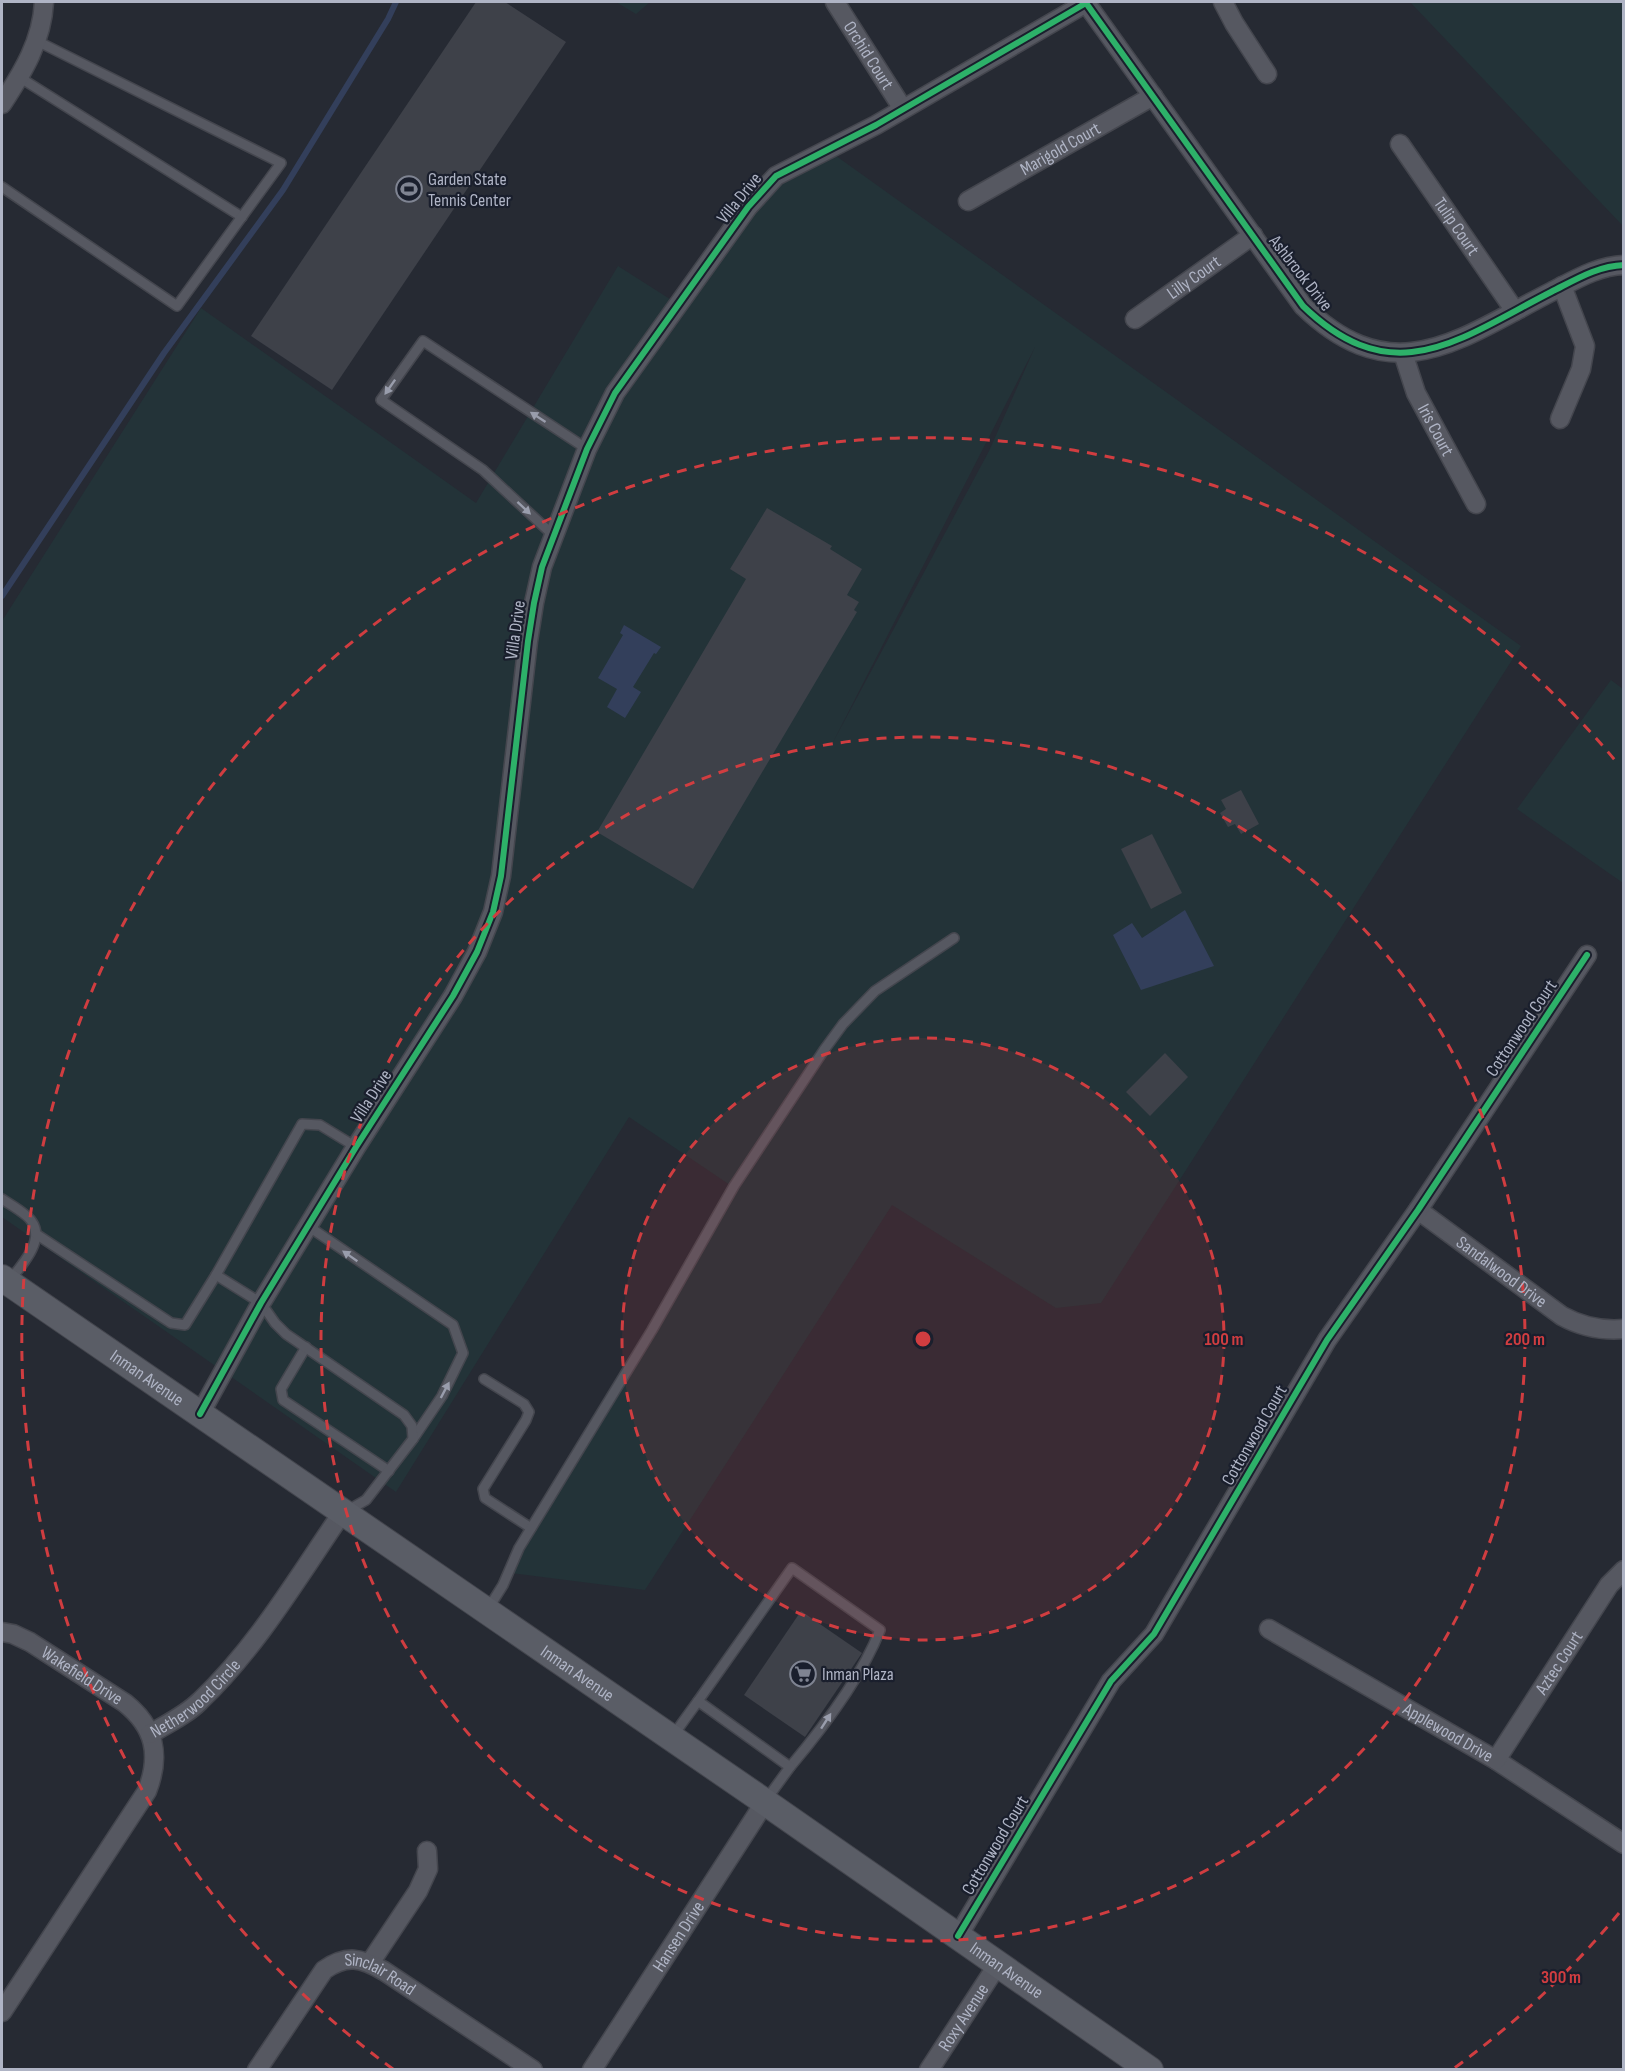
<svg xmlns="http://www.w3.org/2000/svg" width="1625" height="2071" font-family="'Sofia Sans Condensed',sans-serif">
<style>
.green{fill:#233338;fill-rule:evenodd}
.water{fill:#333f5b}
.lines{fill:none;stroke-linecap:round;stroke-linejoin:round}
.stream{stroke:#333f5b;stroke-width:6}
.building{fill:#3e4149}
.service-casing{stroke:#44464e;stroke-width:12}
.minor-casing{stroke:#44464e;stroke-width:21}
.secondary-casing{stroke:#44464e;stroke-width:28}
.service{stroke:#565861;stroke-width:9}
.minor{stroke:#565861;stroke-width:18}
.secondary{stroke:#5a5d66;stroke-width:26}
.cycleway-casing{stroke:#1a1f2d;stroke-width:10}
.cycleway{stroke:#2db169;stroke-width:6}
.oneway{fill:#999dac}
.ring{fill:none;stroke:#d03d40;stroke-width:3;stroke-dasharray:10 8}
.labels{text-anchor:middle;stroke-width:4.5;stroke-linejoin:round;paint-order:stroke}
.street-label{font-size:18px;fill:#afb4c5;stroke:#1a1f2d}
.poi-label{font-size:18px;fill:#afb4c5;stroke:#1a1f2d;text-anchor:start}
.centre{fill:#d03d40;stroke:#1a1f2d;stroke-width:3}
.ring-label{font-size:18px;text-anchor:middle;font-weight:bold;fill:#d03d40;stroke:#1a1f2d;stroke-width:4.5;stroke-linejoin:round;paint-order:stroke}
</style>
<rect width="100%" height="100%" fill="#262a33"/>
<g class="green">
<path d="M616,2H650L636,14Z"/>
<path d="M1410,2H1623V226Z"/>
<path d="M825,148L1521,646L1101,1303L1056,1308L892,1205L645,1590L511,1573L736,1189L629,1117L396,1492L2,1217V621L201,308L476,503L618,266L673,301L738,206ZM1035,347L989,451L831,746Z"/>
<path d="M1611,680L1623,689V883L1517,809Z"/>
</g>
<g class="water">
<path d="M624,625L661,647L656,654L654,653L633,687L641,692L625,718L607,707L617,689L598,678L623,635L620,633Z"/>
<path d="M1185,910L1214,966L1141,990L1113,935L1132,923L1142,938Z"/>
</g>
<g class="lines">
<path class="stream" d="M2,596L164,353L283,190L388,19L396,2"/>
</g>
<g class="building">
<path d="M476,2H505L566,42L332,390L251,336Z"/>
<path d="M767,508L832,546L830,549L862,569L847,595L859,602L854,610L857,612L693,889L597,832L746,579L730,569Z"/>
<path d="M1241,790L1259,824L1241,834L1235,824L1228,827L1220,813L1226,809L1221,800Z"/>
<path d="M1152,834L1182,893L1151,909L1121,849Z"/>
<path d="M1165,1053L1188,1077L1150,1116L1126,1092Z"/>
<path d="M801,1611L862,1653L805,1737L744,1695Z"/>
</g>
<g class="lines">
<g class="service-casing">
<g id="service">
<path d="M19,77L242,217"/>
<path d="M2,187L177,306L281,163L37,41"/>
<path d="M553,535L483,470L381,400L423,341L587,449"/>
<path d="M2,1199C9,1204 28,1214 32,1222C45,1241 21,1266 10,1280"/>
<path d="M308,1226L453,1325L463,1353L442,1396L413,1439"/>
<path d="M36,1234L171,1323L185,1325L216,1275"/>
<path d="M306,1347L281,1389L283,1400L389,1471"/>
<path d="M484,1379L524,1404L529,1412L526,1420L483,1489L485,1498L531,1528"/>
<path d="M345,1512L366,1500L413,1439L412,1426L404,1415L286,1334L275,1323L261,1303L216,1275L302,1124L320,1125L356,1147"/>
<path d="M488,1609L503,1585L519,1548L652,1330L734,1186L824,1050L843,1024L875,991L954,938"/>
<path d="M698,1701L792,1568L880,1630C862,1676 822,1729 790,1767"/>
<path d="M672,1737L698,1701L790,1767L766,1800"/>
</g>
</g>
<g class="minor-casing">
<g id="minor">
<path id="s1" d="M835,2L903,109"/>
<path d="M1223,2L1234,23L1267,74"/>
<path d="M1086,3L1303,306C1394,394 1459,339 1551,292C1575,280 1597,266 1624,265"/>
<path d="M2,104C23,72 42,41 44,2"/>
<path id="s2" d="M1400,144L1515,311"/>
<path id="s3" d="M968,201L1153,96"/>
<path id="s4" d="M1135,319L1253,235"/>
<path id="s5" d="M1403,353L1416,393L1476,504"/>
<path d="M1560,419L1581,369L1585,346L1562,286"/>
<path id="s6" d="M1418,1210L1562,1316C1582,1327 1601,1331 1624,1329"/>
<path d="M200,1414L261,1303L356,1147L453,996L477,952L493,912L501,876L528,641L534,603L542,567L587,449L615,393L748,207L776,176L876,125L1086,3"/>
<path id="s7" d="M1269,1629L1496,1760L1624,1844"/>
<path id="s8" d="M2,1632L13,1634L30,1642L125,1703C155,1727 161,1755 147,1791L2,2012"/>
<path id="s9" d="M150,1734C167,1724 186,1715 200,1701C257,1647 298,1577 342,1513"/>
<path id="s10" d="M1496,1760L1609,1585L1624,1570"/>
<path d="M958,1936L1111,1681L1154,1634L1327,1340L1418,1210L1587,955"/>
<path d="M370,1963L418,1891L428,1869L427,1851"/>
<path id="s11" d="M257,2070L324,1970C347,1954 361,1958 384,1971L533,2070"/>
<path id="s12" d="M592,2070L765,1802"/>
<path id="s13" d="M929,2070L998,1964"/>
</g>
</g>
<g class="secondary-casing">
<g id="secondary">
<path id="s14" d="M2,1278L765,1802L1150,2070"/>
</g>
</g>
<use href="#service" class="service"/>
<use href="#minor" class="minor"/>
<use href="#secondary" class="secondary"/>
<g class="cycleway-casing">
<g id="cycleway">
<path d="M1086,3L1303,306C1394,394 1459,339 1551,292C1575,280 1597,266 1624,265"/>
<path d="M200,1414L261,1303L356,1147L453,996L477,952L493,912L501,876L528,641L534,603L542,567L587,449L615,393L748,207L776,176L876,125L1086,3"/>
<path d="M958,1936L1111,1681L1154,1634L1327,1340L1418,1210L1587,955"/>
</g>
</g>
<use href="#cycleway" class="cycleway"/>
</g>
<defs><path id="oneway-solid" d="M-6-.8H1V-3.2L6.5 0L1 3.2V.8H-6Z" transform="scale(1.5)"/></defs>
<g class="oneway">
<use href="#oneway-solid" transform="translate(390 387) rotate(125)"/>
<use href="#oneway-solid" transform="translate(538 417) rotate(-147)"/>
<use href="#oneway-solid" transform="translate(524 508) rotate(43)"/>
<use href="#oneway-solid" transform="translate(350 1256) rotate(-145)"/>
<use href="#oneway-solid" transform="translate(445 1390) rotate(-62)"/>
<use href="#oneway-solid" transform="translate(826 1721) rotate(-57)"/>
</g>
<circle cx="923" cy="1339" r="301" fill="#d03d40" fill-opacity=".12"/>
<g class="ring">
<circle cx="923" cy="1339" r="301"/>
<circle cx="923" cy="1339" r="602"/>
<path d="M1619 1913A902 902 0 0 1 1453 2069M393 2069A902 902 0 1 1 1619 765"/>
</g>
<defs>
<g id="stadium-ring" transform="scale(1.35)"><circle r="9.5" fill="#1a1f2d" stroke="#7f8492" stroke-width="1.5"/><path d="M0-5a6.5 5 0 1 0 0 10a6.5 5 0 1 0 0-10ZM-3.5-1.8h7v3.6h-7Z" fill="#7f8492"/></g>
<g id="supermarket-ring" transform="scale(1.35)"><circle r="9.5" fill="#1a1f2d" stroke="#7f8492" stroke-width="1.5"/><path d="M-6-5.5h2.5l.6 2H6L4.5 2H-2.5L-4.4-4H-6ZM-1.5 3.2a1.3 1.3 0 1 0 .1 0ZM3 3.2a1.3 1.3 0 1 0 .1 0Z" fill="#7f8492"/></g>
</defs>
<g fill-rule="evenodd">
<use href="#stadium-ring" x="409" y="189"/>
<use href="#supermarket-ring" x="803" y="1674"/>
</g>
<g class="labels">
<g class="street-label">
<text dy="6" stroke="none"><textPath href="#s1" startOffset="63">Orchid Court</textPath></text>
<text dy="6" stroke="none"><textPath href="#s3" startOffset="106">Marigold Court</textPath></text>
<text transform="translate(739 198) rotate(-51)" y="6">Villa Drive</text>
<text dy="6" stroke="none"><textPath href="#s2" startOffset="100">Tulip Court</textPath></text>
<text transform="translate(1301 273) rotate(52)" y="6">Ashbrook Drive</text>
<text dy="6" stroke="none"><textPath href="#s4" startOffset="72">Lilly Court</textPath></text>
<text dy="6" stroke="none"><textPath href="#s5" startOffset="84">Iris Court</textPath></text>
<text transform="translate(515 630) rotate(-82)" y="6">Villa Drive</text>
<text transform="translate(1521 1028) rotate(-56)" y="6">Cottonwood Court</text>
<text transform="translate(371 1096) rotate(-57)" y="6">Villa Drive</text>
<text dy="6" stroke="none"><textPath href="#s6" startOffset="104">Sandalwood Drive</textPath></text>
<text dy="6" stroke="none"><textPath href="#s14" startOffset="176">Inman Avenue</textPath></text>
<text transform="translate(1254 1435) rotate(-60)" y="6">Cottonwood Court</text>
<text dy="6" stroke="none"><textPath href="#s10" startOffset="116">Aztec Court</textPath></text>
<text dy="6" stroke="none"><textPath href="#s14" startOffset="698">Inman Avenue</textPath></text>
<text dy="6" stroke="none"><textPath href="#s8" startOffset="92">Wakefield Drive</textPath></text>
<text dy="6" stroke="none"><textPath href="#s9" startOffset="58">Netherwood Circle</textPath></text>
<text dy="6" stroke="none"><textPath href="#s7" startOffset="207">Applewood Drive</textPath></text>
<text transform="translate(995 1845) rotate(-59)" y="6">Cottonwood Court</text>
<text dy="6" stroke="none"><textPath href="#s12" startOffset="159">Hansen Drive</textPath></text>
<text dy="6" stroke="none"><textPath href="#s14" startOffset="1220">Inman Avenue</textPath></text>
<text dy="6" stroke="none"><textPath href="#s11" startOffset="182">Sinclair Road</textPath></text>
<text dy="6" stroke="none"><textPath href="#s13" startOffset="63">Roxy Avenue</textPath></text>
</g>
<g class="poi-label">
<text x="428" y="185">Garden State<tspan x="428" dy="21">Tennis Center</tspan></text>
<text x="822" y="1680">Inman Plaza</text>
</g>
</g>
<circle cx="923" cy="1339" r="9" class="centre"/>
<g class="ring-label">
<text x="1224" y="1345">100 m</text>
<text x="1525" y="1345">200 m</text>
<text x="1561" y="1983">300 m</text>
</g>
<rect width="1625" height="2071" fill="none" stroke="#afb4c5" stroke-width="6"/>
</svg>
